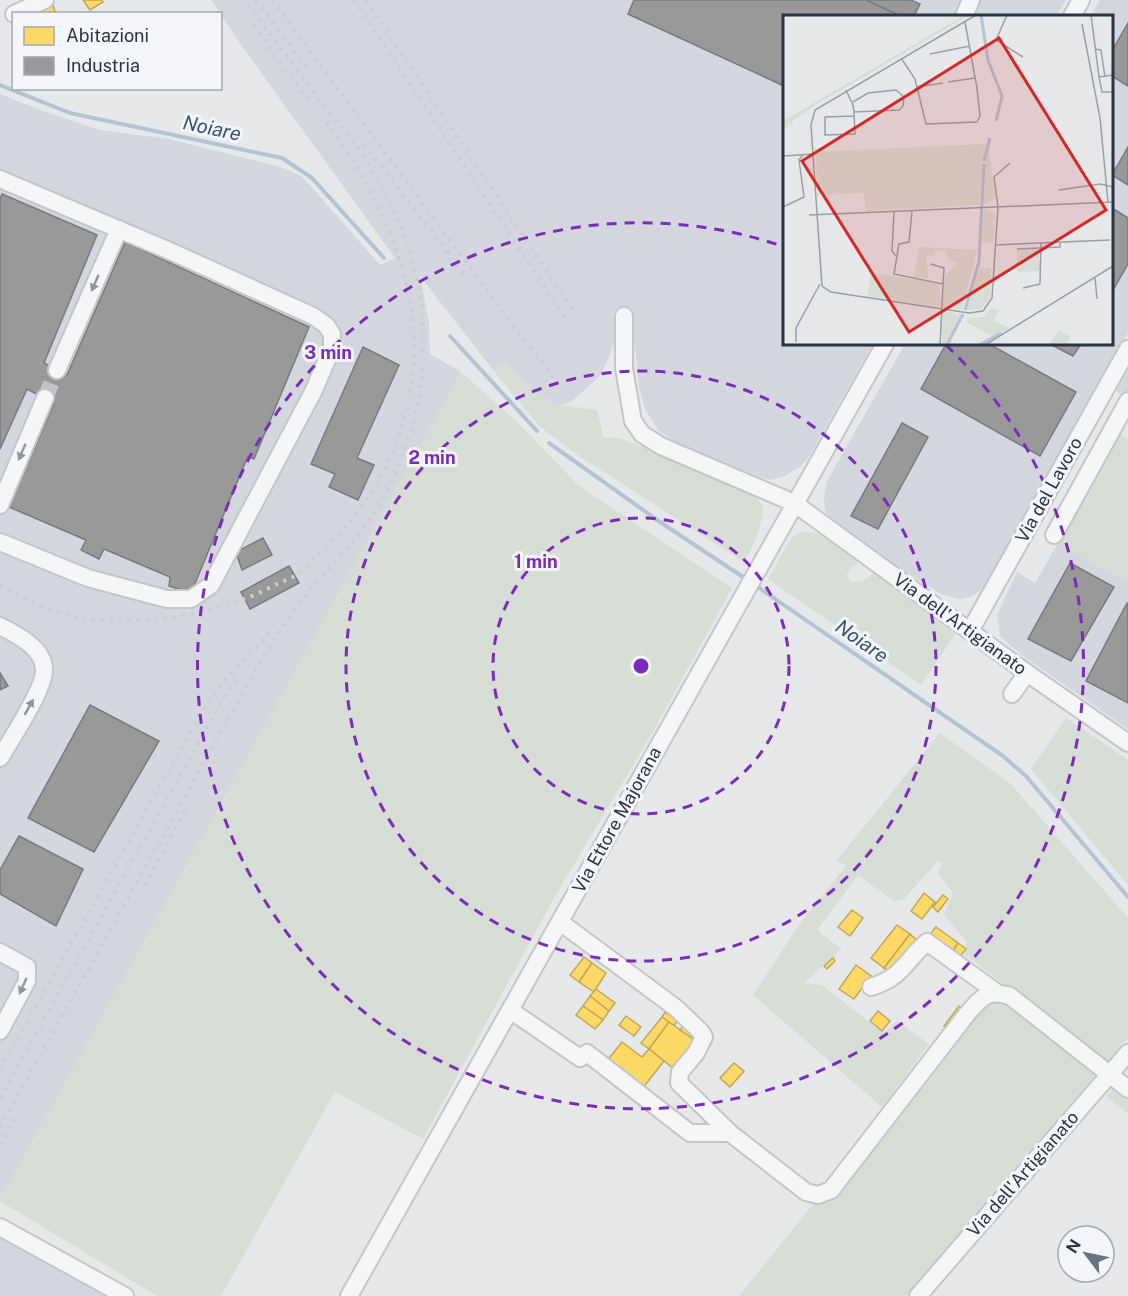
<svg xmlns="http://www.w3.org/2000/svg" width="1128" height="1296" font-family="'Public Sans',sans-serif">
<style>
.built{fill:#d4d7dd}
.green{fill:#d6ded6}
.homes{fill:#ffd966;stroke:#bfa85c;stroke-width:1.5}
.industry{fill:#999;stroke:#787b80;stroke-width:1.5}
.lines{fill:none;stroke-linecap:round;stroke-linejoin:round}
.stream{stroke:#b4c4d5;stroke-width:4}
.minor-tunnel{stroke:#c1c4c9;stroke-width:16;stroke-dasharray:16 8;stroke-linecap:butt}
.minor-casing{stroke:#c4c6c8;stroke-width:20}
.minor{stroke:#f5f6f7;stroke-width:16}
.rail{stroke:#cecfd2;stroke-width:4;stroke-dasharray:3 6;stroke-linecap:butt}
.oneway{fill:#90959e}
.ring{fill:none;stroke:#7b2cbf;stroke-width:3;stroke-dasharray:10 8}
.labels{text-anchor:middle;stroke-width:6;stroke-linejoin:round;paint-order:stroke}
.street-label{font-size:18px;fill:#2b3445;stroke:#f4f6f9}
.water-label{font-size:20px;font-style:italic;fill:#34527a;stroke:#f4f6f9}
.inset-river{fill:none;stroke:#b4c4d5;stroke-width:3}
.inset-road{fill:none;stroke:#9ba0a8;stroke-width:1.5}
.view{fill:#d62828;fill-opacity:0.15;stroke:#d62828;stroke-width:3}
.inset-edge{fill:none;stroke:#2b3445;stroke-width:3}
.centre{fill:#7b2cbf;stroke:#f4f6f9;stroke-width:3}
.ring-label{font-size:18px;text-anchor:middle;font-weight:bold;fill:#7b2cbf;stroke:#f4f6f9;stroke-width:6;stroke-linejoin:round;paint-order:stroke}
</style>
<rect width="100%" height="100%" fill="#e6e8ea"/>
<g class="built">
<path d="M211,0H1066L1056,16H784V344H873L810,455L800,467L785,476L770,480L733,467L675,442L658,430L645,409L639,388L631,310L614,312L616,333L610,355L600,376L572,401L559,406L528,387L506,362L493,370L420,276L429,323L430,354L461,372L149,935L0,1198V94L40,110L100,130L168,139L281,167L301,176L316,192L380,265L395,258L239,42Z"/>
<path d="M1100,0H1128V333L990,578L980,591L970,597L960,599L943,595L878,555L829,519L825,509L824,498L827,481L905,344H1112V16H1090Z"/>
<path d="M1128,371V399L1116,391Z"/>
<path d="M1058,543L1128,583V729L1023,656L1000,636L997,615L1017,572L1035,583Z"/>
<path d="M0,1238L104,1296H0Z"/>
</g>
<g class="green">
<path d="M506,362L528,387L555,404L597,410L603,437L623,439L749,490L763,506C762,528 755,543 744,562L582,458L540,427L493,370Z"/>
<path d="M461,372L516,421L578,485L732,588L654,730L554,898L423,1139L335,1092L221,1296H157L0,1201V1198Z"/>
<path d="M1120,434L1128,439V583L1058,543Z"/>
<path d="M801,532C826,532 837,544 857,558V565L852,567L846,576L851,582H861L874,573L956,633L921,685L768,579L792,537Z"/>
<path d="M1066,718L1128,760V885L1031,769Z"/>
<path d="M940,733L1011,784L1128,918V1038L1107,1063L964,954L967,942L944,915L953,893L938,873L942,864L938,861L903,900L894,901L858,875L817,930L841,949L804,983L822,985L883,1033L897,1021L929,1044L882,1107L753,995L801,922L846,866L837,860Z"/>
<path d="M1006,1000L1099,1070L906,1296H739L815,1202L983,1001Z"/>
<path d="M1112,1089L1128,1100V1114L1106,1096Z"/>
</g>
<g class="homes">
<path d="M83,0H102L103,2L90,10Z"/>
<path d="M52,3L56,14H30Z"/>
<path d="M924,893L935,902L922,919L911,911Z"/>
<path d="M943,895L948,899L938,912L933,907Z"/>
<path d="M852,910L863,918L850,936L838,927Z"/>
<path d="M897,925L910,934L884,968L871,958Z"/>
<path d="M936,927L958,943L951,954L928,937Z"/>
<path d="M910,934L918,941L893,974L884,968Z"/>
<path d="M958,943L966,949L958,959L951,954Z"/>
<path d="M584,957L592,963L579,982L570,975Z"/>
<path d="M833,958L835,961L827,969L824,966Z"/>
<path d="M592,963L606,973L594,992L579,982Z"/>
<path d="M856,965L871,976L854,999L839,989Z"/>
<path d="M596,989L615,1003L609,1011L590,996Z"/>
<path d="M590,996L609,1011L603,1020L583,1006Z"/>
<path d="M583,1006L603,1020L595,1029L576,1015Z"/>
<path d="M959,1006L964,1010L949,1030L944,1026Z"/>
<path d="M878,1011L890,1021L882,1031L870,1021Z"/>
<path d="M665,1012L678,1020L674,1026L662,1017Z"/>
<path d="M626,1016L641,1027L634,1036L619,1025Z"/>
<path d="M662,1017L669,1022L649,1049L641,1043Z"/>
<path d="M669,1022L695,1040L673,1068L649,1049Z"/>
<path d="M685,1024L699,1034L695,1040L680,1030Z"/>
<path d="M622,1042L642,1057L649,1049L664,1061L642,1089L607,1061Z"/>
<path d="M734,1063L744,1071L730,1087L720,1078Z"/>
</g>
<g class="industry">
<path d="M634,0H866L901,16H784V86L628,14Z"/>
<path d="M866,0H911L920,4L914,16H901Z"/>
<path d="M1128,23V86L1112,76V51Z"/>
<path d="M1128,147V185L1112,175Z"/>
<path d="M2,194L97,235L44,363L67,375L125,242L309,327L254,459L248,456L191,593L169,586L170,577L104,549L99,559L81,550L86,540L9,507L54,403L27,389L0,449V199Z"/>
<path d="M1112,208L1128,218V264L1112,292Z"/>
<path d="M946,344H989L1076,392L1040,456L921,389Z"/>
<path d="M1050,344H1081L1073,356Z"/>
<path d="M363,347L399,365L357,458L374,465L358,500L329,487L335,474L311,464Z"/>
<path d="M902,423L928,437L878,529L851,516Z"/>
<path d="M263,538L272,555L242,570L236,552Z"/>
<path d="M1070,563L1114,587L1071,661L1028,639Z"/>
<path d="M289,566L299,583L250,609L241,592Z"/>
<path d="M1127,603L1128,604V703L1086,681Z"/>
<path d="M0,673L8,686L0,690Z"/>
<path d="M90,705L159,741L94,852L28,818Z"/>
<path d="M19,836L83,869L56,926L0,894V870Z"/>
</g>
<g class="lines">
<g class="stream">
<path d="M0,85L70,113L282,158L312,178L384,258"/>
<path d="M450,336L537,431"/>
<path d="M549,443L660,522L746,579"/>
<path d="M755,585L1003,756L1026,776L1128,897"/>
</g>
<path class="minor-tunnel" d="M45,398L57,370"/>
<g class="minor-casing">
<g id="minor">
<path d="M14,14L45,0"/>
<path d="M964,16L971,0"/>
<path d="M1072,16L1081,0"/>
<path d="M0,179L170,251L313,316L326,325L332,334V348L314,390L211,585L191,599H167L88,578L0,542"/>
<path d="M624,316V368L633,421L642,434L661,446L794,503L1027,673L1128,743"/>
<path d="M57,370L119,229"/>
<path d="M0,505L45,398"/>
<path d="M1054,535L1128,401"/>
<path d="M0,626C17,635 44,648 44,670C45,688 10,741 0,758"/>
<path d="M970,631L1128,349"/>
<path d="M1012,694L1027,673"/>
<path d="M560,922L676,1008L701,1032L704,1037L696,1053L680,1072L679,1083L730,1133L806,1192L818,1195L831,1190L967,1014C982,997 987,989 1010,996L1128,1089"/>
<path d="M0,952L27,967V981L0,1031"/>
<path d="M871,987C903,977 904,962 927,942L996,992"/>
<path d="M510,1010L580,1058L587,1053L690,1133H730"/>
<path d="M0,1227L125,1296"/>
<path d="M349,1296L885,344"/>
<path d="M918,1296L1128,1053"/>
</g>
</g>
<use href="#minor" class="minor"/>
<g class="rail">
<path d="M256,0L306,67"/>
<path d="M272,0L513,325L556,380"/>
<path d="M354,0L566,319"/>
<path d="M366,0L575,313"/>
<path d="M253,25L282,66L309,100"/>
<path d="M364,144L450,255"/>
<path d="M443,252L468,278"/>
<path d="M0,585C25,600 51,612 79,618C101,622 121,621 143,620C191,617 234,607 277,584C284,581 292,578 298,574C306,568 313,559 321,552C376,500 411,433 414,356C418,272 373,184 324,119"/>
<path d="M145,885L188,806"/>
<path d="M0,1070L201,713L222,683L274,628"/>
<path d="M0,1098L224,697L239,675"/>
<path d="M0,1127L264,655C280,631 296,606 314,585C339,557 364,532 382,500C427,419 437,323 405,236C396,211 381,186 368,163C356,144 340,126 326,109C299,72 271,36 244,0"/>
<path d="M0,1145L15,1118"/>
</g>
</g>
<defs><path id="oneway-solid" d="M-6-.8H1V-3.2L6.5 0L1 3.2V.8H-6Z" transform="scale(1.5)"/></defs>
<g class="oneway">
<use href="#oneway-solid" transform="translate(95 283) rotate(114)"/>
<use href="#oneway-solid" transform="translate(22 452) rotate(113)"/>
<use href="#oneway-solid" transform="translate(29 707) rotate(-61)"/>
<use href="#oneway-solid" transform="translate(23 986) rotate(114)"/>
</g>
<g class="ring">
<circle cx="641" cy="666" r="148"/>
<circle cx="641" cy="666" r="295"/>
<path d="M946 345A443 443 0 1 1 782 246"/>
</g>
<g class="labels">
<g class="street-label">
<text transform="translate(1049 490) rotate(-61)" y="6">Via del Lavoro</text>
<text transform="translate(960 624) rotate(36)" y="6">Via dell'Artigianato</text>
<text transform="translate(617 820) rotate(-61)" y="6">Via Ettore Majorana</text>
<text transform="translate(1023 1174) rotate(-49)" y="6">Via dell'Artigianato</text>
</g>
<g class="water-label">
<text transform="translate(212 128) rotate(12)" y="7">Noiare</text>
<text transform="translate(862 641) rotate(35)" y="7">Noiare</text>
</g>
</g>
<g transform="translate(783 15)">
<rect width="330" height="330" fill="#e6e8ea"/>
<path d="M182,0H186L36,88L10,105L9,111L6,107L0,116V106ZM203,129L196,190L83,196L81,178L34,180L33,137ZM206,133L212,183L201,190L202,146ZM201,195L212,198V206L208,208L212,210L210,228H199ZM136,232L194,235L179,295L159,292L162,260L174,248L165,246L164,236H152L151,241L143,239L145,263L131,262ZM256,234L257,256L234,257V235ZM197,253H208L207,284L197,295H183ZM88,258L157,268L158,292L84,281ZM210,293L216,296L211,305L226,313L211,322L185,308L184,303L200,302ZM159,296L179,300L163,330H159ZM276,315L288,322L283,330H266Z" fill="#d6ded6"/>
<path class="inset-river" d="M198,0L205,45L219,81L213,106M201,146L207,123M182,295L196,247L201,149M164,330L180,299M196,330L218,318"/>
<path class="inset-road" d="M193,0L32,95L28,110L39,271L48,277L186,298L200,296L209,283L215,192L211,162L227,148M224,0L213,25L240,42M308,0L316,62L330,60M299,9L317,103L325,187M312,34L318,35L322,62M147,39L187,31M118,43L132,64L143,109L194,107L197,101L194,73L182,7M316,62L319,77H330M165,67L192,63M133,72L160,68M63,75L70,90L71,97L72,119L42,120V102L71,101M70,87L85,78L113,75L121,82L120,91L116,95L71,97M0,141L30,139M276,175L317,169L330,172M0,192L21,182L16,145L20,140M129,196L126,227L116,229L111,259L160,269L157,330M111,197L109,236L113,241M26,200L330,187M212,230L327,225M234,234L277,232V227M148,249L161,253L160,269M312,263L314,284M240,273L257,269L258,228M13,327V313L37,269M202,330L330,251"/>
<path class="view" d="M216,23L323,195L126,317L19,146Z"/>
<rect width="330" height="330" class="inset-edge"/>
</g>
<circle cx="641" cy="666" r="9" class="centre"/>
<g class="ring-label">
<text x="328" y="359">3 min</text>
<text x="432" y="464">2 min</text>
<text x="536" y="568">1 min</text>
</g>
<rect x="12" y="12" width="210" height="78" fill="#f4f6f9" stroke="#a4a8b1" stroke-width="1.5"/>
<rect x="24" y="27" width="30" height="18" fill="#ffd966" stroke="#a4a8b1" stroke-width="1.5"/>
<text x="66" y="42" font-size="18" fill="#2b3445">Abitazioni</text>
<rect x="24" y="57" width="30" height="18" fill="#999999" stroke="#a4a8b1" stroke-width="1.5"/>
<text x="66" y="72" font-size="18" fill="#2b3445">Industria</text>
<g transform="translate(1086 1254) rotate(302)"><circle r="28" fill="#f4f6f9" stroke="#a4a8b1" stroke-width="1.5"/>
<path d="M0-4.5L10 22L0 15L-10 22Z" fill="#6c737f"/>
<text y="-9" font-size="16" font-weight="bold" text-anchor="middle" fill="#2b3445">N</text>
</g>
</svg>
